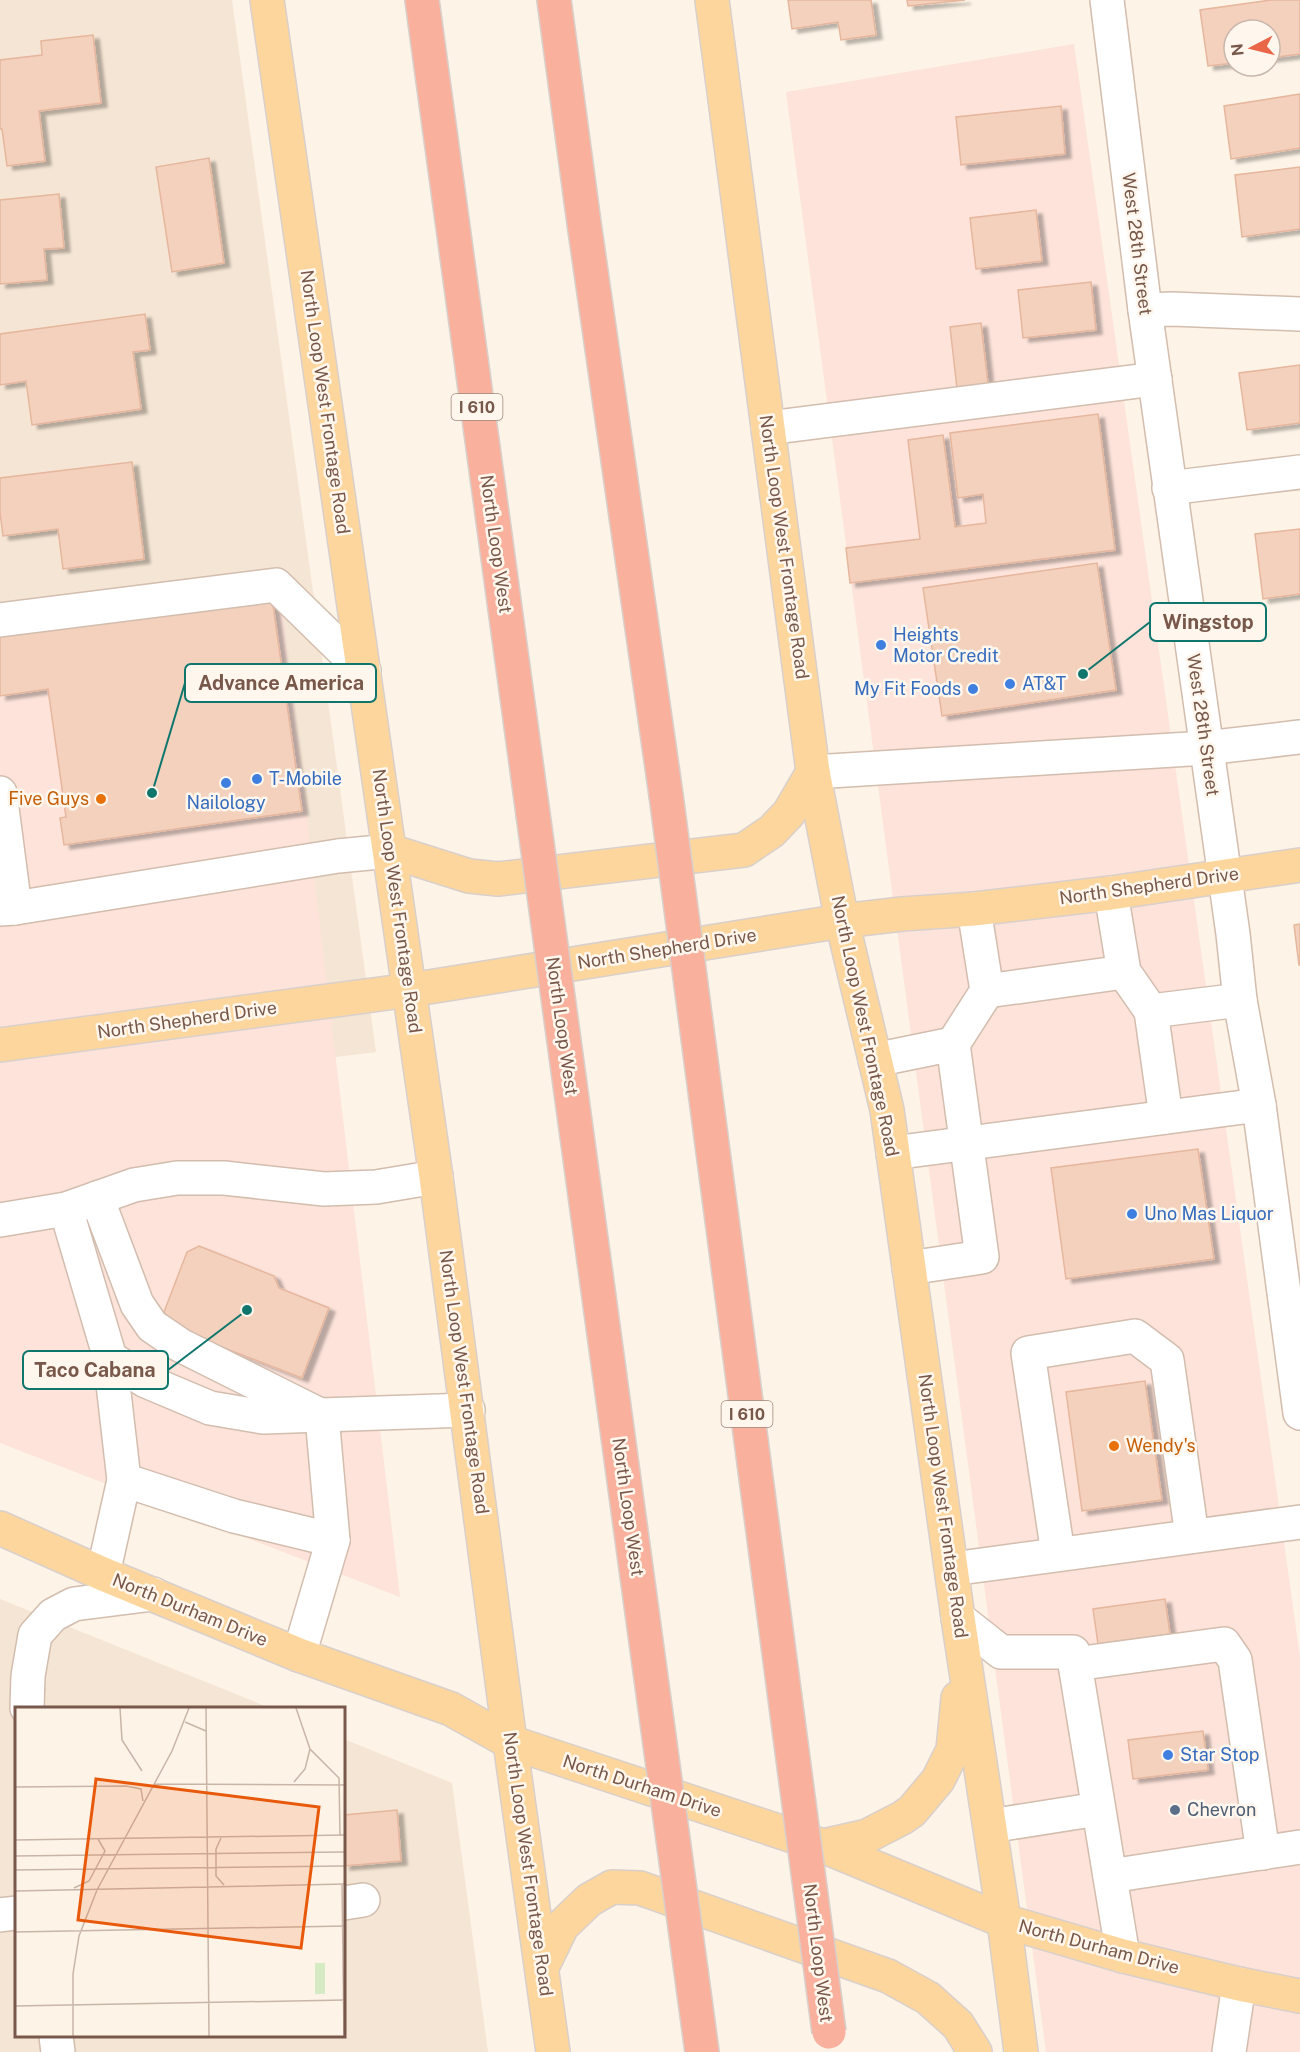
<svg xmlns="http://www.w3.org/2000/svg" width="1300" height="2052" font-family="'Public Sans',sans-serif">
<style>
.residential{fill:#f5e5d4}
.commercial{fill:#fde3da}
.building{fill:#f3d1bd;stroke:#e6b69d;stroke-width:1.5;filter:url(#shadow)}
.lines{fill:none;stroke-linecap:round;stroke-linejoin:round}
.minor-casing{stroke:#d2bdae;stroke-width:36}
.major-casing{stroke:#d9d0cc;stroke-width:36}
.highway-casing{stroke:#d9d0cc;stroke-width:36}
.minor{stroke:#fff;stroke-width:33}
.major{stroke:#fdd69d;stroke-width:33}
.highway{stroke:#f9b09c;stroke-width:33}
.highway-bridge-casing{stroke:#d9d0cc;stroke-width:36;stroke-linecap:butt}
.highway-bridge{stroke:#f9b09c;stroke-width:33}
.shop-dot{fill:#3f7fe0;stroke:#fff7ed;stroke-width:2}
.food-dot{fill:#e8710a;stroke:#fff7ed;stroke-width:2}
.service-dot{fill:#5c6f8a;stroke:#fff7ed;stroke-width:2}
.labels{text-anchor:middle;stroke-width:5;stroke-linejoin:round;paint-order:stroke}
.shield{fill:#fff7ed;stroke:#a0887b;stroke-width:1.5}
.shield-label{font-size:16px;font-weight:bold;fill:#78584a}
.street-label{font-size:18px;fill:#78584a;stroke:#fff7ed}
.shop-label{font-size:18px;fill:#366cbe;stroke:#fff7ed;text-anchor:start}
.food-label{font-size:18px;fill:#c56008;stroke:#fff7ed;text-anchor:end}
.service-label{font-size:18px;fill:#4e5e75;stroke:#fff7ed;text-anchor:start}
.inset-road{fill:none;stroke:#c8b5a8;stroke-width:1.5}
.view{fill:#e8590c;fill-opacity:0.15;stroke:#e8590c;stroke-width:3}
.inset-edge{fill:none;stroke:#78584a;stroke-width:3}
.leader{fill:none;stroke:#0f766e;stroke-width:2}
.callout-dot{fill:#0f766e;stroke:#fff7ed;stroke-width:2}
.callout{fill:#fff7ed;stroke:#0f766e;stroke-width:2}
.callout-label{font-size:20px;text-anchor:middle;font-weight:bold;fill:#78584a}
</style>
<defs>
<filter id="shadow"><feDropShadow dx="6" dy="4" stdDeviation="1.5" flood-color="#0004"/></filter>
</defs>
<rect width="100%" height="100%" fill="#fdf3e6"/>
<g class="residential">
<path d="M0,0H232L376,1052L0,1098Z"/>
<path d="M0,1599L270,1708H16V2036H344V1739L452,1783L488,2052H0Z"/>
</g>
<g class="commercial">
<path d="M1074,44L1300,1657V2052H1046L786,92Z"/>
<path d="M279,582L400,1597L0,1443V616Z"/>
</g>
<g class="building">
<path d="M788,0H871L876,35L841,40L838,22L792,29Z"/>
<path d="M907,0H965L908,6Z"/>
<path d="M1271,0H1300V54L1270,58V30H1234V63L1208,66L1200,10Z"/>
<path d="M93,35L101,103L39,111L45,161L7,166L2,129H0V60L42,55L41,41Z"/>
<path d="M1300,94V148L1231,159L1224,106Z"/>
<path d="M1061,106L1065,154L961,165L956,117Z"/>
<path d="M209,158L224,263L172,272L156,167Z"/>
<path d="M1300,167V229L1242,237L1235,175Z"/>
<path d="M59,194L64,248L44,249L47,280L0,284V200Z"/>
<path d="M1036,210L1042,261L976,269L970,218Z"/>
<path d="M1091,282L1096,330L1023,338L1018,290Z"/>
<path d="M145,314L150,350L133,352L141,409L32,425L26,381L0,385V334Z"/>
<path d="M981,323L989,393L958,397L950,327Z"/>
<path d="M1300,365V423L1247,430L1239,373Z"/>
<path d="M1098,414L1115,550L850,583L846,548L920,539L908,440L943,435L955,527L986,523L983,494L958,498L950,433Z"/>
<path d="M132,462L144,559L63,569L58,529L3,536L0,512V478Z"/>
<path d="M1300,529V594L1263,599L1255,534Z"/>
<path d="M1097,563L1116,690L942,716L923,588Z"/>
<path d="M272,598L302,811L64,845L60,818L66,817L48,689L0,696V636Z"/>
<path d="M1300,924V965H1299L1294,925Z"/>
<path d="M1198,1149L1214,1259L1066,1279L1051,1168Z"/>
<path d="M199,1246L274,1276L279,1288L329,1308L302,1378L170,1327L164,1312L187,1252Z"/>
<path d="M1145,1381L1162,1500L1082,1511L1066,1392Z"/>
<path d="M1165,1599L1170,1634L1098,1644L1093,1609Z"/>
<path d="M1203,1731L1208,1770L1133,1779L1128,1740Z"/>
<path d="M397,1810L401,1861L344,1866V1815Z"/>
</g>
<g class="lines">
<g class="minor-casing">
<g id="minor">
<path d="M1107,0L1145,310L1233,934L1240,1000L1259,1105L1300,1413"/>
<path d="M1145,310L1172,309L1300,314"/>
<path d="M768,428L1155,379"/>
<path d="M1169,488L1300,472"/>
<path d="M0,620L276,585L364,671"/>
<path d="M813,772L1206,748L1300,737"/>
<path d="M0,793L15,908L0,909"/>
<path d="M1111,893L1124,972L1151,1011"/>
<path d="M15,908L338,856L390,851"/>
<path d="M987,991L1124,972"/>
<path d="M953,1044L987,991L974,909"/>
<path d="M875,1060L953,1044L982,1257L909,1268"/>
<path d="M1166,1117L1151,1011L1240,1000"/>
<path d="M893,1153L1259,1105"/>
<path d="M97,1198L137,1304L152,1326L180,1345L322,1416L333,1540L299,1655"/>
<path d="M66,1209L110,1358L124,1480L103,1574"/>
<path d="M0,1220L66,1209L134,1185L177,1178H224L324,1189L376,1187L436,1177"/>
<path d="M110,1358L146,1381L210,1408L263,1417L468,1410"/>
<path d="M124,1480L234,1516L333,1540"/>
<path d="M1058,1554L1028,1353L1135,1336L1167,1360L1192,1536"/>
<path d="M952,1569L1300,1522"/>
<path d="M958,1618L1001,1652H1073L1123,1956"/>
<path d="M1075,1664L1224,1644L1235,1660L1263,1853"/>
<path d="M27,1708L28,1676L35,1635L53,1615L74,1604L153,1594"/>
<path d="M990,1826L1098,1809"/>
<path d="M1110,1876L1300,1847"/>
<path d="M344,1903L363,1900"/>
<path d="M0,1915L16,1913"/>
<path d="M56,2036L58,2052"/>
<path d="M1229,2052L1239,1984"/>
</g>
</g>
<g class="major-casing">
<g id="major">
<path d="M267,0L436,1177L510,1742L553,2052"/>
<path d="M712,0L813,772L842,921L887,1110L958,1618L1004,1921L1021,2052"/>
<path d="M390,851L469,876L498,879L744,850L772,831L789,813L813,772"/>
<path d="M0,1045L410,990L842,921L902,914L974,909L1111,893L1300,865"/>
<path d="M0,1528L103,1574L299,1655L451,1709L510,1742L823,1846L1004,1921L1123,1956L1239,1984L1300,1996"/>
<path d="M823,1846L867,1836L902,1818L912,1811L938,1780L953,1750L958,1698"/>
<path d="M542,1967L562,1926L589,1900L612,1887L640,1888L888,1976L928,1998L958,2025L975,2052"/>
</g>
</g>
<g class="highway-casing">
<g id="highway">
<path d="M422,0L533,814"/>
<path d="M554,0L584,223L666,795"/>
<path d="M691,1971L702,2052"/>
</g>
</g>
<use href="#minor" class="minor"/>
<use href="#major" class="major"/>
<use href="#highway" class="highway"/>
<g class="highway-bridge-casing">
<g id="highway-bridge">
<path d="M666,795L829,2032"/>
<path d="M533,814L691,1971"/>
</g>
</g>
<use href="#highway-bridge" class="highway-bridge"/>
</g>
<g class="shop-dot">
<circle cx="881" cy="645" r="6"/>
<circle cx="1010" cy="684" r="6"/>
<circle cx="973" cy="689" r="6"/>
<circle cx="257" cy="779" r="6"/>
<circle cx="226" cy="783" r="6"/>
<circle cx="1132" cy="1214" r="6"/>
<circle cx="1168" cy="1755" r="6"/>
</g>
<g class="food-dot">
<circle cx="101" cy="799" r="6"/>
<circle cx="1114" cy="1446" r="6"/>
</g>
<circle class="service-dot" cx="1175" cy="1810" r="6"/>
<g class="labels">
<g class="shield">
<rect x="451.5" y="394" width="51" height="26" rx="4.5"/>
<rect x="721.5" y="1401" width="51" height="26" rx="4.5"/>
</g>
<g class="shield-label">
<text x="477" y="413">I 610</text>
<text x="747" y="1420">I 610</text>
</g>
<g class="street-label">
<text transform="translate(1137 244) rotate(83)" y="6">West 28th Street</text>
<text transform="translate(325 402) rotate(82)" y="6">North Loop West Frontage Road</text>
<text transform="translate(496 544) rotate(82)" y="6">North Loop West</text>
<text transform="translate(784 547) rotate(82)" y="6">North Loop West Frontage Road</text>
<text transform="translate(1203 725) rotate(82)" y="6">West 28th Street</text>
<text transform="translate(1149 886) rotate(-8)" y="6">North Shepherd Drive</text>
<text transform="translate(397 901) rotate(82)" y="6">North Loop West Frontage Road</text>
<text transform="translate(667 949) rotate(-9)" y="6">North Shepherd Drive</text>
<text transform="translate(187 1020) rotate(-8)" y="6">North Shepherd Drive</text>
<text transform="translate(562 1026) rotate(82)" y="6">North Loop West</text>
<text transform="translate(865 1026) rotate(78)" y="6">North Loop West Frontage Road</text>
<text transform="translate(464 1382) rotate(82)" y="6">North Loop West Frontage Road</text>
<text transform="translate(943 1506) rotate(82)" y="6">North Loop West Frontage Road</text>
<text transform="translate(628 1507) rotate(82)" y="6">North Loop West</text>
<text transform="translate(190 1610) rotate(22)" y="6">North Durham Drive</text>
<text transform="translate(642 1786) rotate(18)" y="6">North Durham Drive</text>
<text transform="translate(528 1864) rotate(82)" y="6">North Loop West Frontage Road</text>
<text transform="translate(1099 1947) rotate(15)" y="6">North Durham Drive</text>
<text transform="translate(818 1953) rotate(83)" y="6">North Loop West</text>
</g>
<g class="shop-label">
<text x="893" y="641">Heights<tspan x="893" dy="21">Motor Credit</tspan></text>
<text x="1022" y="690">AT&amp;T</text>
<text x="961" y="695" text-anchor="end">My Fit Foods</text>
<text x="269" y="785">T-Mobile</text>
<text x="226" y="809" text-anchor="middle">Nailology</text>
<text x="1144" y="1220">Uno Mas Liquor</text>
<text x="1180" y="1761">Star Stop</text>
</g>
<g class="food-label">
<text x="89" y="805">Five Guys</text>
<text x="1126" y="1452" text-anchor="start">Wendy's</text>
</g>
<g class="service-label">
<text x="1187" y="1816">Chevron</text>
</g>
</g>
<g transform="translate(15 1707)">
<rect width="330" height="330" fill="#fdf3e6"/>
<path d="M300,256H310V287H300Z" fill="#d6ebc4"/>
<path class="inset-road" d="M105,1L107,33L127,64M191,1L194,329M281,1L295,42L324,71L325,128M170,15L191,24M279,75L290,62L295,42M139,77L330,78M0,80L111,79L126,82L128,94M206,131L201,142V169L209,178M0,133L330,128M0,149L330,145M0,163L330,159M327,177L329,329M59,181L74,174L90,144L83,132M0,184L330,177M0,225L330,219M0,299L330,293M58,329V267L64,229L82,183L157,44L174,1"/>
<path class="view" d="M81,72L304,100L286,241L63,213Z"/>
<rect width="330" height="330" class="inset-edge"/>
</g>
<path class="leader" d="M1083 674L1150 622M152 793L185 683M247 1310L168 1370"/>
<g class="callout-dot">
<circle cx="1083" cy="674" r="6"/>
<circle cx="152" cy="793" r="6"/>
<circle cx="247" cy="1310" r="6"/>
</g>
<g class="callout">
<rect x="1150" y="603" width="116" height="38" rx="6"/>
<rect x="185" y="664" width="191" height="38" rx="6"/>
<rect x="23" y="1351" width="145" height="38" rx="6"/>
</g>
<g class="callout-label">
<text x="1208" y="629">Wingstop</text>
<text x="281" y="690">Advance America</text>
<text x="95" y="1377">Taco Cabana</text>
</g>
<g transform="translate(1252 48) rotate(263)"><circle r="28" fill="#fff7ed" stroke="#c9b7ac" stroke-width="1.5"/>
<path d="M0-4.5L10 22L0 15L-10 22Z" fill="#ea6648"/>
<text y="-9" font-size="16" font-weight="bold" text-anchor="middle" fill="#78584a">N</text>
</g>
</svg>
